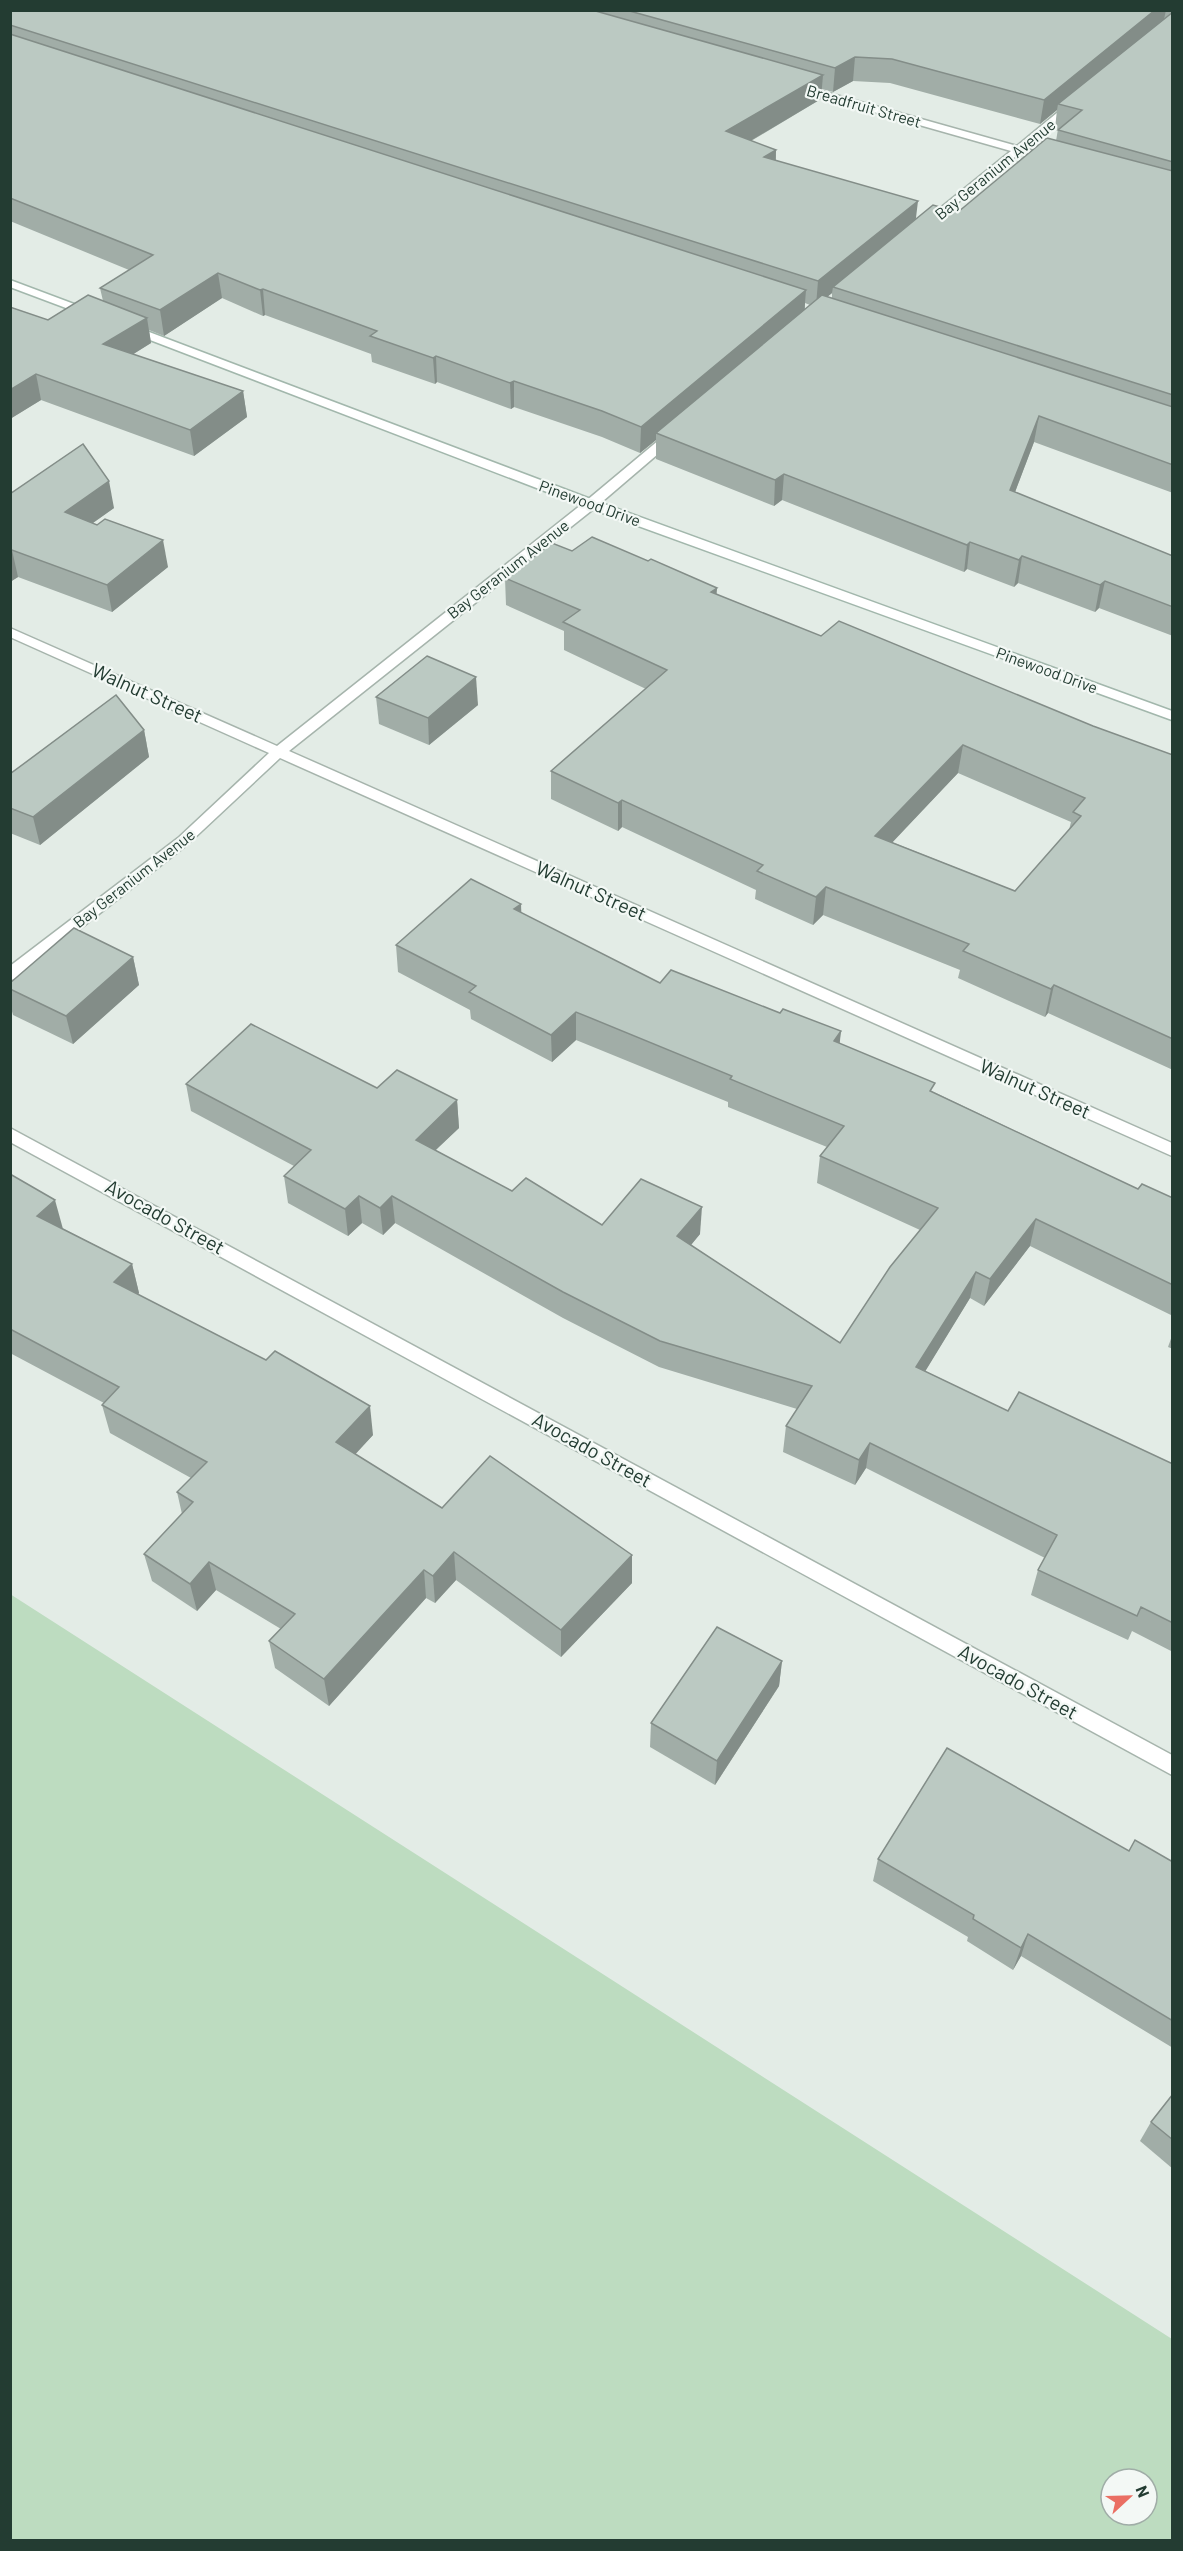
<svg xmlns="http://www.w3.org/2000/svg" width="1183" height="2551" font-family="Barlow,sans-serif">
<style>
.green{fill:#bddcc0;fill-rule:evenodd}
.lines{fill:none;stroke-linecap:round;stroke-linejoin:round}
.street-casing{stroke:#a6b4ac;stroke-width:3}
.secondary-casing{stroke:#a2b7ac;stroke-width:3}
.street{fill:#fff;fill-rule:evenodd}
.secondary{fill:#fff;fill-rule:evenodd}
.wall{fill:#a1ada7;fill-rule:evenodd}
.shaded-wall{fill:#838d88}
.building{fill:#bbc9c2;stroke:#838d88;stroke-width:1.5;fill-rule:evenodd}
.labels{text-anchor:middle;stroke-width:4.5;stroke-linejoin:round;paint-order:stroke}
.far-street-label{font-size:16px;fill:#233c32;stroke:#f3f8f5}
.street-label{font-size:20px;fill:#233c32;stroke:#f3f8f5}
</style>
<rect width="100%" height="100%" fill="#e3ece6"/>
<path class="green" d="M10,1594L1172,2339V2540H11ZM1111,2479H1147V2515H1111Z"/>
<g class="lines">
<g class="street-casing">
<g id="street">
<path d="M796,86H804L1017,146L1069,103L1078,105L1026,148L1031,150V154L1020,153L927,227L923,226V222L1011,151L796,90Z"/>
<path d="M675,429L679,430L681,433L679,436L596,507L289,751L1172,1143V1156L280,758L188,844L16,979L10,980V966L178,838L269,753L10,637V628L277,746L586,501L671,430Z"/>
<path d="M10,1128L1172,1755V1775L10,1142Z"/>
</g>
</g>
<g class="secondary-casing">
<g id="secondary">
<path d="M10,280L98,313L100,315L98,317H90L10,287Z"/>
<path d="M128,324L596,501L1172,711V720L586,507L124,330L122,328Z"/>
</g>
</g>
<use href="#street" class="street"/>
<use href="#secondary" class="secondary"/>
</g>
<g class="wall">
<path d="M10,10H1173V493L1034,442L1015,492L1173,556V636L1099,608L1095,612L1018,583L1014,587L967,569L964,572L782,500L774,506L656,459V440L640,453L602,437L514,407L511,409L437,382L435,384L372,362L371,354L265,315L263,316L222,298L164,336L149,330L151,343L133,354L243,391L247,417L194,456L41,400L10,419V307L48,320L103,301L100,288L129,270L10,221ZM853,81L890,83L1040,124L1057,110L1055,128L1058,129L1056,141L958,212L916,220L776,160V150L751,141L821,99L822,89L833,92ZM832,293V298L827,297ZM805,303L810,305L805,309Z"/>
<path d="M10,494L114,508L93,523L168,567L112,612L18,577L10,582Z"/>
<path d="M572,551L648,561L717,588L716,594L821,636L1093,726L1173,755V1070L1048,1013L1045,1017L958,978L960,970L823,915L813,925L755,899L756,890L622,827L618,831L551,799V771L646,689L564,650V631L506,605L505,578ZM958,773L1071,822L1069,830L1015,891L892,842Z"/>
<path d="M376,697L478,705L429,745L379,724Z"/>
<path d="M144,730L149,757L40,845L10,833V774Z"/>
<path d="M521,913L660,983L780,1013L841,1031L839,1044L934,1092L1138,1189L1173,1198V1316L1030,1246L984,1306L970,1298L925,1371L1008,1411L1173,1464V1652L1132,1631L1128,1640L1031,1595L1038,1570L1045,1558L866,1468L855,1485L783,1452L786,1426L797,1409L659,1367L563,1318L395,1223L383,1235L362,1223L348,1236L288,1203L284,1176L294,1166L191,1111L186,1084L377,1088L457,1100L459,1128L435,1150L512,1191L602,1225L700,1234L691,1245L840,1343L920,1230L817,1183L820,1156L827,1147L728,1107V1102L576,1040L552,1062L471,1019L470,1010L398,972L396,945Z"/>
<path d="M133,957L139,985L73,1044L13,1015L10,1004V983Z"/>
<path d="M10,1174L62,1228L132,1264L139,1293L138,1294L373,1435L355,1454L442,1508L632,1583L561,1657L456,1580L435,1603L426,1598L329,1706L275,1668L269,1641L281,1629L216,1590L197,1611L152,1581L144,1554L182,1514L177,1492L191,1478L110,1433L102,1405L104,1403L10,1353Z"/>
<path d="M1173,1333V1349L1168,1347Z"/>
<path d="M782,1661L779,1686L715,1785L650,1747L651,1723Z"/>
<path d="M1129,1851L1173,1862V2048L1021,1956L1013,1970L967,1941L968,1937L873,1881L878,1859Z"/>
<path d="M1173,2094V2169L1140,2141L1151,2122Z"/>
</g>
<g class="shaded-wall">
<path d="M1155,10H1166L1163,24L1058,104L1057,110L1040,124L1044,100Z"/>
<path d="M855,57L853,81L833,92L835,68Z"/>
<path d="M823,75L821,99L725,156L726,131Z"/>
<path d="M776,150L775,175L764,157Z"/>
<path d="M918,201L915,226L833,287L832,293L816,306L818,281Z"/>
<path d="M218,273L222,298L164,336L160,310Z"/>
<path d="M263,289L265,315L263,316L260,290Z"/>
<path d="M806,290L804,316L656,433V440L640,453L641,427Z"/>
<path d="M147,318L151,343L108,370L103,344Z"/>
<path d="M436,356L437,382L435,384L433,358Z"/>
<path d="M36,374L41,400L10,419V390Z"/>
<path d="M514,381V407L511,409L510,383Z"/>
<path d="M243,391L247,417L194,456L190,430Z"/>
<path d="M1039,416L1034,442L1006,516L1010,490Z"/>
<path d="M784,474L782,500L774,506L775,480Z"/>
<path d="M109,481L114,508L70,539L65,512Z"/>
<path d="M163,540L168,567L112,612L107,585Z"/>
<path d="M970,542L967,569L964,572L967,545Z"/>
<path d="M12,550L18,577L10,582V551Z"/>
<path d="M1022,556L1018,583L1014,587L1019,560Z"/>
<path d="M1105,581L1099,608L1095,612L1100,585Z"/>
<path d="M717,588L715,615L711,592Z"/>
<path d="M476,677L478,705L429,745L428,718Z"/>
<path d="M144,730L149,757L40,845L33,817Z"/>
<path d="M963,745L958,773L872,864L875,836Z"/>
<path d="M622,800V827L618,831V803Z"/>
<path d="M826,887L823,915L813,925L816,897Z"/>
<path d="M521,904L522,931L514,909Z"/>
<path d="M133,957L139,985L73,1044L66,1016Z"/>
<path d="M1054,985L1048,1013L1045,1017L1051,989Z"/>
<path d="M576,1012V1040L552,1062L551,1035Z"/>
<path d="M841,1031L838,1059L834,1041Z"/>
<path d="M457,1100L459,1128L418,1167L416,1140Z"/>
<path d="M359,1196L362,1223L348,1236L345,1209Z"/>
<path d="M392,1196L395,1223L383,1235L380,1208Z"/>
<path d="M55,1200L63,1229L37,1216Z"/>
<path d="M702,1207L700,1234L676,1263L677,1236Z"/>
<path d="M1036,1219L1030,1246L984,1306L990,1279Z"/>
<path d="M132,1264L139,1293L122,1312L114,1282Z"/>
<path d="M976,1272L970,1298L912,1393L916,1367Z"/>
<path d="M370,1406L373,1435L340,1471L336,1442Z"/>
<path d="M870,1443L866,1468L855,1485L859,1460Z"/>
<path d="M454,1552L456,1580L435,1603L433,1576Z"/>
<path d="M632,1555V1583L561,1657V1630Z"/>
<path d="M209,1562L216,1590L197,1611L190,1584Z"/>
<path d="M424,1570L426,1598L329,1706L324,1679Z"/>
<path d="M782,1661L779,1686L715,1785L717,1761Z"/>
<path d="M1028,1934L1021,1956L1013,1970L1021,1948Z"/>
</g>
<g class="building">
<path d="M10,10H592L823,75L726,131L776,150L764,157L918,201L818,281L10,25Z"/>
<path d="M626,10H1155L1044,100L892,59L855,57L835,68Z"/>
<path d="M1173,12V162L1058,130L1082,110L1058,104Z"/>
<path d="M10,34L806,290L641,427L602,411L514,381L510,383L436,356L433,358L370,336L377,331L263,289L260,290L218,273L160,310L100,288L153,255L10,198Z"/>
<path d="M1047,138L1173,171V395L833,287L933,205L958,212Z"/>
<path d="M88,295L147,318L103,344L243,391L190,430L36,374L10,390V307L48,320Z"/>
<path d="M822,295L1173,407V465L1039,416L1010,490L1173,556V607L1105,581L1100,585L1022,556L1019,560L970,542L967,545L784,474L775,480L656,433Z"/>
<path d="M83,444L109,481L65,512L97,525L105,519L163,540L107,585L12,550L10,551V494Z"/>
<path d="M592,537L648,561L651,559L717,588L711,592L821,636L839,621L1093,726L1173,755V1039L1054,985L1051,989L963,951L969,944L826,887L816,897L757,871L763,865L622,800L618,803L551,771L667,670L563,622L580,610L505,578L552,543L572,551ZM963,745L1085,798L1073,812L1081,816L1015,891L875,836Z"/>
<path d="M427,656L476,677L428,718L376,697Z"/>
<path d="M116,695L144,730L33,817L10,808V774Z"/>
<path d="M471,879L521,904L514,909L660,983L671,970L780,1013L783,1009L841,1031L834,1041L935,1083L930,1091L1138,1189L1142,1184L1173,1198V1285L1036,1219L990,1279L976,1272L916,1367L1008,1411L1019,1392L1173,1464V1623L1141,1607L1137,1616L1038,1570L1057,1535L870,1443L859,1460L786,1426L812,1386L660,1341L563,1292L392,1196L380,1208L359,1196L345,1209L284,1176L311,1150L186,1084L251,1024L377,1088L397,1070L457,1100L416,1140L512,1191L526,1178L602,1225L641,1179L702,1207L677,1236L840,1343L890,1267L938,1208L820,1156L844,1126L730,1079L732,1076L576,1012L551,1035L469,992L476,986L396,945Z"/>
<path d="M74,928L133,957L66,1016L10,989V983Z"/>
<path d="M10,1174L55,1200L37,1216L132,1264L114,1282L266,1360L275,1351L370,1406L336,1442L442,1508L490,1456L632,1555L561,1630L454,1552L433,1576L424,1570L324,1679L269,1641L295,1614L209,1562L190,1584L144,1554L193,1502L177,1492L207,1462L102,1405L119,1387L10,1329Z"/>
<path d="M717,1627L782,1661L717,1761L651,1723Z"/>
<path d="M947,1748L1129,1851L1135,1840L1173,1862V2021L1028,1934L1021,1948L973,1919L974,1915L878,1859Z"/>
<path d="M1173,2094V2140L1151,2122Z"/>
</g>
<g class="labels">
<g class="far-street-label">
<text transform="translate(864 106) rotate(16)" y="6">Breadfruit Street</text>
<text transform="translate(995 169) rotate(-39)" y="6">Bay Geranium Avenue</text>
<text transform="translate(590 503) rotate(20)" y="6">Pinewood Drive</text>
<text transform="translate(508 569) rotate(-38)" y="6">Bay Geranium Avenue</text>
<text transform="translate(1047 670) rotate(20)" y="6">Pinewood Drive</text>
<text transform="translate(134 878) rotate(-38)" y="6">Bay Geranium Avenue</text>
</g>
<g class="street-label">
<text transform="translate(147 693) rotate(24)" y="7">Walnut Street</text>
<text transform="translate(591 891) rotate(24)" y="7">Walnut Street</text>
<text transform="translate(1035 1089) rotate(24)" y="7">Walnut Street</text>
<text transform="translate(165 1217) rotate(29)" y="7">Avocado Street</text>
<text transform="translate(592 1450) rotate(29)" y="7">Avocado Street</text>
<text transform="translate(1018 1682) rotate(29)" y="7">Avocado Street</text>
</g>
</g>
<rect width="1183" height="2551" fill="none" stroke="#233c32" stroke-width="24"/>
<g transform="translate(1129 2497) rotate(68)"><circle r="28" fill="#f3f8f5" stroke="#a0ada7" stroke-width="1.5"/>
<path d="M0-4.5L10 22L0 15L-10 22Z" fill="#ea6f63"/>
<text y="-9" font-size="16" font-weight="bold" text-anchor="middle" fill="#233c32">N</text>
</g>
</svg>
